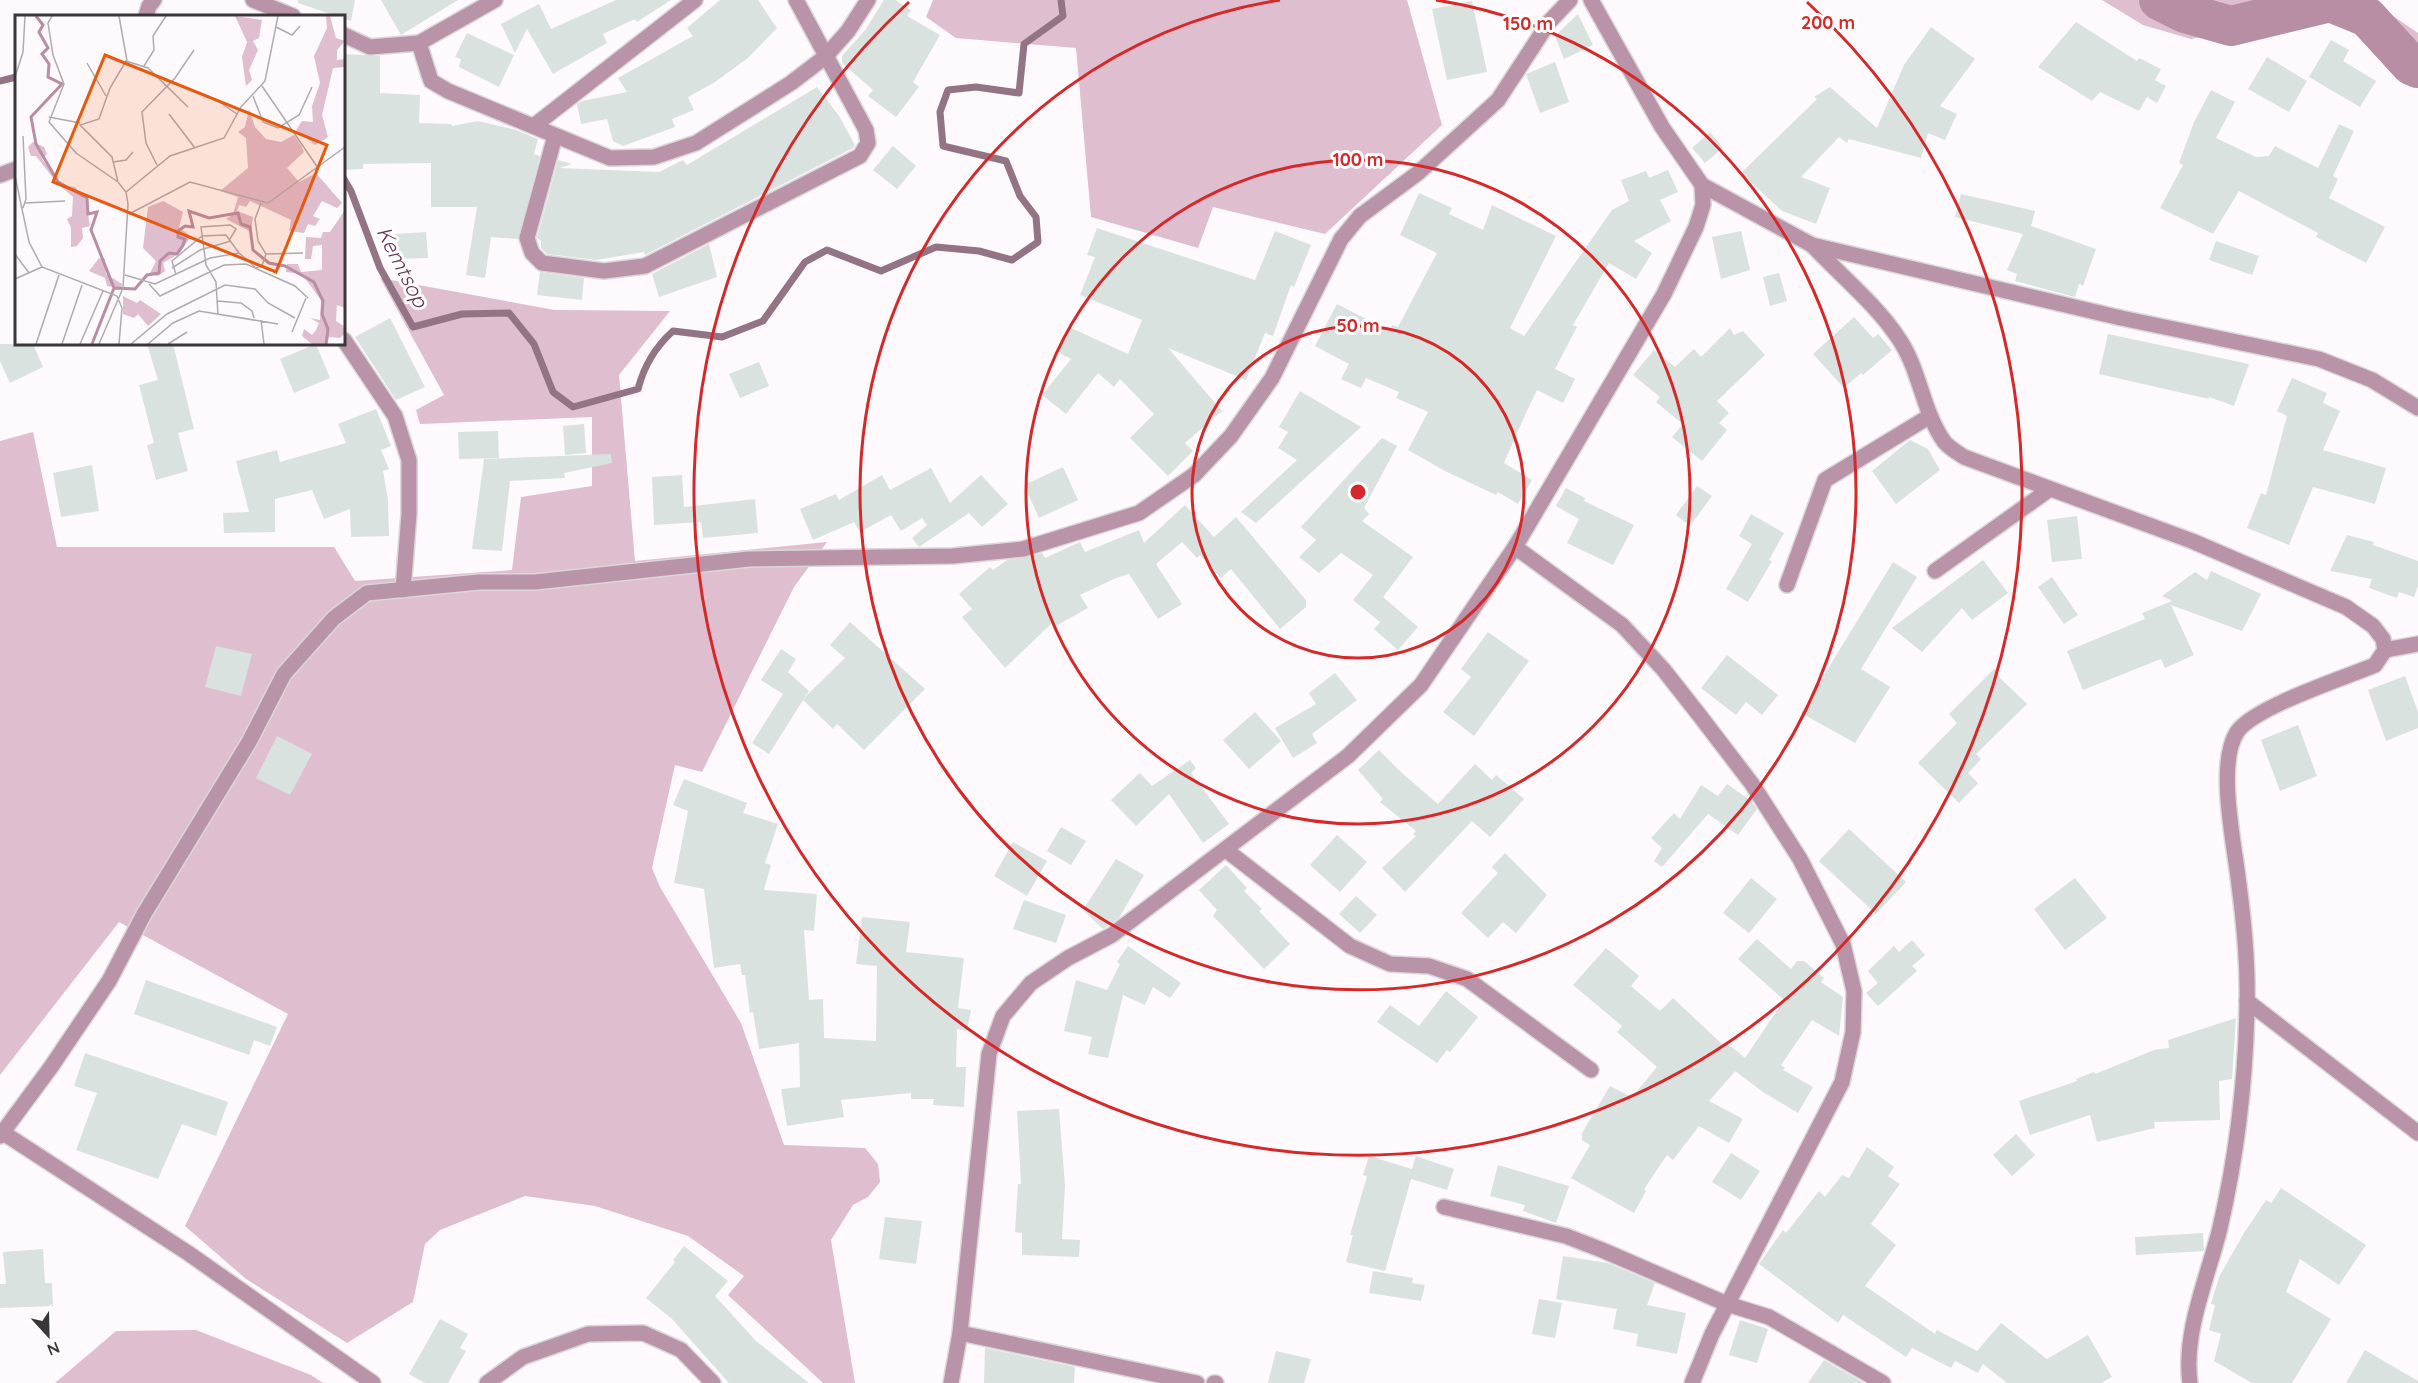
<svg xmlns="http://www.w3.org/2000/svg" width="2418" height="1383" font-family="Quicksand,sans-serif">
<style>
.green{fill:#dfbecf}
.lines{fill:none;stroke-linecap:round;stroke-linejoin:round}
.stream{stroke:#927484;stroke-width:7}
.river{stroke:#b88ea5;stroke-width:40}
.building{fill:#d9e2df}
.minor-casing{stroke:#dbd6d9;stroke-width:18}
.minor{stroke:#b993a8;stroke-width:15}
.ring{fill:none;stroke:#d62828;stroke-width:3}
.labels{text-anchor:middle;stroke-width:6;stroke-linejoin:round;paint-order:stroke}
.water-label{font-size:21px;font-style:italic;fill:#693253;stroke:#fff}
.inset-river{fill:none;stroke:#b88ea5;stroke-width:3}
.inset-road{fill:none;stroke:#b0abae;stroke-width:1.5}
.view{fill:#e8590c;fill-opacity:0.15;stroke:#e8590c;stroke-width:3}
.inset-edge{fill:none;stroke:#3a3738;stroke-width:3}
.centre{fill:#d62828;stroke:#fff;stroke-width:3}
.ring-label{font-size:18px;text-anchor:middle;font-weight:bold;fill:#d62828;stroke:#fff;stroke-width:6;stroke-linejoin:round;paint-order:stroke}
</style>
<rect width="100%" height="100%" fill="#fef9fc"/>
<g class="green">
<path d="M933,0H1407L1442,125L1325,234L1213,207L1198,248L1091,217L1076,48L956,38L926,17Z"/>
<path d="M2102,0H2356L2380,7L2418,33V61L2388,48L2323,7L2191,39L2143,25Z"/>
<path d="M380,278L555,310L670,311L619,375L635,561L827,542L794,587L702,772L675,765L652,868L660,887L741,1023L784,1145L865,1148L878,1164L880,1182L868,1197L853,1205L831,1240L855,1383H823L728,1295L744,1276L688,1236L595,1206L525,1196L440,1230L425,1244L413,1302L347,1343L246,1279L185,1226L288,1014L119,922L0,1075V441L33,432L57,547H334L355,581L512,570L521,497L592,486V417L420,424L416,410L444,395Z"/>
<path d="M196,1330L311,1375L323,1383H55L116,1331Z"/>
</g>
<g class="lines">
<g class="stream">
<path d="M0,81L16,77"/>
<path d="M344,179L351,191L380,268L413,327L462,314L509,313L534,344L553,392L573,407L638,389C644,366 655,347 673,331L722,337L763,321L805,262L827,250L881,271L936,247L979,251L1012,260L1038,242L1036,217L1020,196L1006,161L943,146L940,112L948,90L976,87L1019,93L1024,44L1063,16L1061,0"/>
</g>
<path class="river" d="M2159,0L2185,13L2231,26L2330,2L2367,17L2411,65L2418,68"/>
</g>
<g class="building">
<path d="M298,0H355L351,21L298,3Z"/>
<path d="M381,0H458L401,35Z"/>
<path d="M616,0H671L637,22L635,19L603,34L607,43L553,74L527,29L515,53L501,24L539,4L551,29Z"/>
<path d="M720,0H758L777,28L748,58L715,82L688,97L694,110L672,119L675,127L623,146L613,141L607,119L581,124L577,104L582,101L627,92L618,78L693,36L687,28Z"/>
<path d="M884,0H895L911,10L907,16L940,35L913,82L919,87L896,117L868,96L873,90L842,63V56L866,29Z"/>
<path d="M1472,1L1487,72L1447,80L1432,9Z"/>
<path d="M1578,14L1593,45L1564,59L1555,36Z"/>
<path d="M2076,22L2137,61L2139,58L2161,69L2155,80L2166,86L2157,103L2147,97L2139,111L2100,92L2092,101L2038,67Z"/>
<path d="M1931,27L1975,59L1940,106L1957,114L1945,140L1928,133L1921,158L1849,139L1847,143L1839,137L1801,177L1830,188L1816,224L1782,211L1741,173L1817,99L1814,97L1830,87L1877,128L1904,65Z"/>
<path d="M467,33L514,55L499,87L459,67L461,59L455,57Z"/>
<path d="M2331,40L2349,50L2343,61L2376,81L2360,107L2309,77Z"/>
<path d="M344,54L380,56V93L420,95L419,123L451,124L452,126L478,121L516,130L538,139L534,154L540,156L518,239L491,237L485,278L466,275L477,207H431V163L363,164V169L344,170Z"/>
<path d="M2267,57L2307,81L2289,112L2248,89Z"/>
<path d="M1555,62L1569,102L1540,113L1526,74Z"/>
<path d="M817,87L839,116L855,145L853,148L645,255L644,252L596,260L547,254L541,248V241L537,238L558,160L572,164L559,168L659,172L683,160L687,165Z"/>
<path d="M2211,90L2235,102L2216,138L2256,157L2269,156L2275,146L2318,168L2339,124L2354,131L2333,176L2338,179L2329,198L2385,227L2366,263L2316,237L2318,233L2239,191L2213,234L2160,208L2183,165L2179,163L2194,122Z"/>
<path d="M1710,132L1723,148L1705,163L1692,148Z"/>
<path d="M893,146L916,166L897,189L873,170Z"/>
<path d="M1668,170L1678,192L1660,200L1671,221L1634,241L1652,253L1636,279L1609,263L1573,325L1577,327L1555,369L1575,379L1563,403L1537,390L1526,413L1504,463L1532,480L1518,504L1498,492L1496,495L1445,471L1408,450L1428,412L1396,398L1399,392L1366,378L1361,388L1341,379L1349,364L1315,346L1337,304L1390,331L1392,325L1398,327L1437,253L1400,235L1419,193L1452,208L1449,214L1483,230L1492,205L1556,236L1510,328L1524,336L1612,210L1629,201L1621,180L1646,171L1649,178Z"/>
<path d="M1961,194L2035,211L2031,226L2096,249L2083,286L2079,284L2075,297L2015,281L2017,274L2007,270L2023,234L1955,217Z"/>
<path d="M1097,228L1255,280L1275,231L1311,245L1294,287L1291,285L1273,336L1265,333L1246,380L1168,348L1222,411L1185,443L1193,451L1168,476L1130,438L1154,414L1120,379L1114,387L1098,373L1066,414L1042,395L1071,359L1057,352L1069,327L1128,354L1142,320L1080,295L1095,257L1087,255Z"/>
<path d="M1741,231L1750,270L1721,279L1712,237Z"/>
<path d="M426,232L428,258L397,259L395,234Z"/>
<path d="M2216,241L2259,256L2252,275L2209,260Z"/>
<path d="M709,244L717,277L659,297L652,274Z"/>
<path d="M540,272L584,278L582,300L537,295Z"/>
<path d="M1779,273L1787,301L1770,306L1763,277Z"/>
<path d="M1854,317L1873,338L1878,334L1892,350L1863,375L1861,373L1844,388L1813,354Z"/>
<path d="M390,318L425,387L396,400L355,337Z"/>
<path d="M1730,328L1734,335L1743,331L1765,355L1717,401L1729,413L1719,423L1727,430L1702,461L1672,437L1683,424L1656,402L1660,397L1633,375L1654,350L1675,367L1694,349L1701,357Z"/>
<path d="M2108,334L2249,364L2234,406L2209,397V399L2099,374Z"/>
<path d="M0,344H33L43,367L10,383L0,361Z"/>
<path d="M147,344H173L194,429L178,433L188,471L156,480L147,445L154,443L139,385L158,380Z"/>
<path d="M316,344L330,378L294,393L280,359Z"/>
<path d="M759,362L769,386L740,398L729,374Z"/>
<path d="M2292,378L2327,393L2323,403L2340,411L2323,450L2386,468L2375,504L2313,487L2289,545L2247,528L2261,493L2266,495L2287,416L2277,411Z"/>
<path d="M1300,391L1361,427L1256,523L1241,512L1297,460L1278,448L1288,432L1279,427Z"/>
<path d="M376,409L391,446L381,450L389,469L383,471L388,500L389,536L351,537L350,509L324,519L312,490L275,499V532L224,533L223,513L249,512L236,461L277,450L280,462L346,443L338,424Z"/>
<path d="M584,424L586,453L565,455L563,426Z"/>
<path d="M498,431L499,458L459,459L458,432Z"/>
<path d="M1382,438L1397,446L1364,508L1369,514L1362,521L1413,557L1383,597L1418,627L1398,650L1374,629L1380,622L1353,600L1373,575L1341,553L1319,573L1299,557L1316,540L1301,527Z"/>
<path d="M1910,440L1928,449L1940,470L1896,504L1872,471Z"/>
<path d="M611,454L612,463L564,473L565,478L510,481L502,551L472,549L484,459Z"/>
<path d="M92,465L99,511L61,517L53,473Z"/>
<path d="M1063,467L1078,500L1039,518L1024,485Z"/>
<path d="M931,468L950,503L981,475L1008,504L982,527L969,513L919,547L912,538L927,525L922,518L901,531L891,515L860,532L854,522L813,540L800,509L836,494L839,500L882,475L890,490Z"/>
<path d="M682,475L684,507L755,499L758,533L703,538L701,522L654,525L652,477Z"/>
<path d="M1697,486L1712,496L1690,526L1676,515Z"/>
<path d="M1566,488L1585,498L1584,501L1634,525L1613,565L1567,543L1579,519L1556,506Z"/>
<path d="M1185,505L1214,537L1236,517L1306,600V607L1280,629L1231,569L1221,578L1200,555L1197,558L1182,542L1156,564L1182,604L1158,619L1129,574L1116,578L1080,595L1088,608L1054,627L1052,623L1005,668L962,617L972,609L959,594L990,567L993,570L1007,560L1042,553L1045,558L1080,542L1085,552L1139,530L1144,543Z"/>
<path d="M1751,514L1784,533L1769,560L1772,561L1748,602L1726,589L1752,544L1739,536Z"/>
<path d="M2077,516L2082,559L2052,562L2047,520Z"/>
<path d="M2347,535L2374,542L2373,545L2418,561V586L2414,597L2399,592L2397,598L2369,588L2372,579L2330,571Z"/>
<path d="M1983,560L2008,593L1972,620L1962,608L1922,652L1892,628Z"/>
<path d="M1893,562L1917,577L1861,669L1890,687L1855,743L1801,713Z"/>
<path d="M2211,571L2261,594L2242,631L2171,605L2194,655L2165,668L2161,659L2083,690L2067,651L2145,619L2142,613L2172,601L2162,596L2195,572L2207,580Z"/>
<path d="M2052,577L2078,615L2064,624L2038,587Z"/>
<path d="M850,622L925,689L864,750L837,724L833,729L803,700L769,754L752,743L783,694L761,680L781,649L796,659L788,672L809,691L804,698L845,658L830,645Z"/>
<path d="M1488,632L1529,661L1474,736L1443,712L1471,677L1461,669Z"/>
<path d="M216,646L252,654L241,696L205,687Z"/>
<path d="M1727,655L1778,695L1762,715L1746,702L1736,715L1701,688Z"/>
<path d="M1995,668L2000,678L2027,704L1976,754L1981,759L1968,773L1978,783L1959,803L1918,763L1957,723L1949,714Z"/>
<path d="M1335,673L1357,700L1312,734L1317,743L1293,758L1275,728L1316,704L1309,693Z"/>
<path d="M2405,676L2418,712V728L2386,741L2368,690Z"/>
<path d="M1255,712L1281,741L1249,769L1223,740Z"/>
<path d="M2298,725L2317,776L2280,791L2261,740Z"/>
<path d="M277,736L312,754L290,795L256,778Z"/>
<path d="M1379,750L1403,774L1438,804L1475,764L1492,780L1496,775L1524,799L1490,837L1472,821L1405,892L1382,868L1416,836L1413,834L1416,831L1380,802L1383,799L1358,770Z"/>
<path d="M1190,760L1196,768L1191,773L1229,824L1203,843L1169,794L1136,826L1111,800L1140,773L1152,786Z"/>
<path d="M684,779L747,803L743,813L778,824L765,863L771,865L764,890L817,894L814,931L804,930L809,1000L823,999L824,1038L876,1041L877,966L856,964L862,917L910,922L906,952L964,958L958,1008L971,1010L967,1031L957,1029L956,1067H966L964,1107L933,1105L934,1099H911V1093L841,1100L844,1117L787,1126L781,1089L800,1087L799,1043L759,1049L753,1012L750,1013L745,975H742L740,964L714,968L704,889L674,883L688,811L673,805Z"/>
<path d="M1727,784L1751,801L1757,809L1738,835L1708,814L1662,867L1654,861L1662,848L1651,838L1674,813L1680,819L1701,785L1718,796Z"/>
<path d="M1061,827L1086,841L1071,865L1047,851Z"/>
<path d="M1849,829L1906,882L1876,914L1819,861Z"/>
<path d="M1337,835L1367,862L1340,892L1310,865Z"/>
<path d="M1013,842L1047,861L1027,896L994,876Z"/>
<path d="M1505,853L1547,895L1516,933L1503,922L1488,938L1461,913L1498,873L1492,867Z"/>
<path d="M1116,859L1144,875L1119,918L1103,929L1083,910Z"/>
<path d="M1226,865L1247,888L1244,891L1262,909L1259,911L1290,944L1264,969L1213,916L1217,910L1199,890Z"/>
<path d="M1751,878L1777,899L1749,933L1723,913Z"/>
<path d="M2075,878L2107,918L2065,950L2034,909Z"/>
<path d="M1356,896L1377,915L1360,933L1339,914Z"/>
<path d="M1024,900L1066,915L1056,943L1013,929Z"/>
<path d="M1757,939L1791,969L1797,961H1804L1824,978L1821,982L1843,997L1839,1036L1812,1020L1781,1065L1785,1068L1783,1070L1813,1087L1798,1113L1763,1092L1735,1071L1738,1068L1709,1101L1743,1119L1729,1143L1699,1126L1673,1160L1667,1155L1644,1189L1646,1191L1634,1213L1571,1178L1590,1145L1582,1140V1133L1610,1086L1632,1097L1657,1067L1617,1032L1622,1026L1573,985L1606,948L1639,976L1631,986L1660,1011L1673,998L1723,1045L1726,1042L1745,1058L1784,1000L1738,959Z"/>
<path d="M1912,940L1925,955L1912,966L1917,971L1878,1006L1866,993L1878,983L1868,971L1894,946L1899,952Z"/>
<path d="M1128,946L1181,983L1170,998L1153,987L1145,1005L1123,995L1108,1058L1088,1054L1092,1037L1064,1031L1076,980L1107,990L1120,964L1117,962Z"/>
<path d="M146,980L277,1027L270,1046L254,1040L249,1055L134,1014Z"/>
<path d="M1446,991L1478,1017L1450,1052L1447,1050L1437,1063L1377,1022L1390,1005L1419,1026Z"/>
<path d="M2236,1018L2232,1079L2219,1081L2220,1120L2154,1122L2155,1128L2097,1142L2090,1115L2030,1135L2019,1101L2077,1081L2076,1079L2094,1072L2095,1074L2154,1050L2169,1048L2168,1040Z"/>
<path d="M85,1053L228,1102L216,1136L182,1124L158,1179L76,1150L97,1093L74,1086Z"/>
<path d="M1059,1109L1065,1186L1062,1239L1080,1240L1079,1257L1022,1255V1233L1015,1232L1018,1184H1021L1017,1111Z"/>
<path d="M2016,1134L2035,1155L2012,1176L1993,1155Z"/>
<path d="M1867,1147L1894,1167L1888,1176L1900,1184L1871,1224L1896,1245L1865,1286L1935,1334L1937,1330L1977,1351L2001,1323L2047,1359L2088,1335L2112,1377L2101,1383H2007L1983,1364L1978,1373L1955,1361L1951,1368L1912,1348L1906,1357L1843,1315L1838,1323L1759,1264L1783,1230L1786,1233L1819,1191L1825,1197L1842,1175L1849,1178Z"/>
<path d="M1731,1153L1760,1171L1741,1200L1712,1182Z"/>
<path d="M1369,1156L1412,1169L1416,1156L1454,1169L1447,1190L1411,1179L1385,1271L1346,1262L1353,1235H1350L1367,1176L1363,1175Z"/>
<path d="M1498,1165L1569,1186L1556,1223L1523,1211L1525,1205L1490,1196Z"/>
<path d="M2281,1188L2366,1245L2339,1285L2300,1259L2286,1292L2331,1319L2292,1383H2252L2214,1361L2221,1334L2209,1330L2215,1305L2211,1304L2219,1277L2244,1233L2266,1200L2271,1203Z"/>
<path d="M885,1217L922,1221L916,1264L879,1259Z"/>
<path d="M2203,1233L2204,1251L2136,1255L2135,1237Z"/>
<path d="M684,1246L728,1281L715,1296L756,1341L809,1383H729L672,1319L646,1298L675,1262L673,1260Z"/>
<path d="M43,1249L45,1283H52L53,1306L0,1308V1284H6L3,1252Z"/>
<path d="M1563,1256L1608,1263L1655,1283L1647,1305L1686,1313L1677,1354L1636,1346L1638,1334L1613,1329L1617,1309L1556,1299Z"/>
<path d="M1373,1271L1413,1278L1412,1283L1425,1285L1421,1301L1369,1293Z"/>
<path d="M1539,1299L1562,1303L1555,1338L1532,1334Z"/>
<path d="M440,1319L468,1334L460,1348L466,1351L448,1383H425L409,1374Z"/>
<path d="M1740,1320L1768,1329L1757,1363L1729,1355Z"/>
<path d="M985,1348L1075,1367L1074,1383H984Z"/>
<path d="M2365,1350L2418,1381V1383H2346Z"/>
<path d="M1276,1351L1311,1359L1304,1383H1268Z"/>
<path d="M1824,1360L1864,1383H1808Z"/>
</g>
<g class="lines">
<g class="minor-casing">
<g id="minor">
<path d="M253,0L293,16"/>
<path d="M1591,0L1662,127L1702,185L1812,245L2121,318L2319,359L2372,380L2418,408"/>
<path d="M146,16L149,6L154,0"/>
<path d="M344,35L370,47L419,43L495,0"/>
<path d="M419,43L431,81L448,91L610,158L654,157L696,143L791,83L825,57L848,31L868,0"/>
<path d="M535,125L695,0"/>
<path d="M555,136L527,238L532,253L542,263L604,271L645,266L860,156L868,143L866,130L796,0"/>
<path d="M0,175L16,169"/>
<path d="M1812,245C1841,276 1876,304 1899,339C1920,370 1922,409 1943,440C1947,447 1957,452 1964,457L2192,541L2346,607L2373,626L2383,639L2385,650L2375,665C2344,678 2254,707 2237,732C2216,765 2235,847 2239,885C2244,923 2248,964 2247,1003C2246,1078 2237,1154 2220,1228C2208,1277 2183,1332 2190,1383"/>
<path d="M344,340L395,416L409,460V514L403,590"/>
<path d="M1515,547L1622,625L1663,669L1700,716L1752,784L1800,859L1843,944L1854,991L1853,1032L1842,1082L1712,1334L1692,1383"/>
<path d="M1935,571L2050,489"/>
<path d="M1787,585L1825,480L1930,416"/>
<path d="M2385,650L2418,644"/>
<path d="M1226,850L1350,946L1390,964L1429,966L1467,979L1591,1070"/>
<path d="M2247,1001L2418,1133"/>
<path d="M2,1132L188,1253L373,1383"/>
<path d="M0,1136L51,1067L109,981L144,914L249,742L284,674L334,618L367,593L479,582H535L749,559L953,556L1023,549L1139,513L1194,475L1231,436L1272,378L1341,239L1360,216L1418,173L1498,100L1549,22L1570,0"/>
<path d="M1444,1207L1566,1236L1602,1250L1727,1304L1769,1317L1883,1383"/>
<path d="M960,1333L1197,1383"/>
<path d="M487,1383L523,1357L588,1334L643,1333L681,1350L713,1383"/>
<path d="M951,1383L960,1333L989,1054L1003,1016L1031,983L1068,958L1112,935L1348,756L1421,685L1515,547L1664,294L1696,227L1703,205L1702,185"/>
<path d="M1214,1383H1216"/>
</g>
</g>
<use href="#minor" class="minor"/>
</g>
<g class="ring">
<circle cx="1358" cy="492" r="166"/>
<circle cx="1358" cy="492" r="332"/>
<path d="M1436 0A498 498 0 1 1 1280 0"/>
<path d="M1807 2A664 664 0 1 1 909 2"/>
</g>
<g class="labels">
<g class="water-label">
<text transform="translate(402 267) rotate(63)" y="7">Kemtsop</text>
</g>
</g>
<g transform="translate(15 15)">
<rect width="330" height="330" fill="#fef9fc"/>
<path d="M220,1L247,5L244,23L238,26L243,35L234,55L237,65L231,71L227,42L232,27ZM311,1H315L321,23L330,26L322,35V45L330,44V52L318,53L307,100L313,122L300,130L281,115L287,106L298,107L297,91L305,68L299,41L312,13ZM234,94L240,112L251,124L266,127L279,120L286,130L289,137L272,153L284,167L301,158L327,188L322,193L307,186L298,201L305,204L300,211L293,209L289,218L274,216L276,205L235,186L231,192L224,190L222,196L238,202L236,217L211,204L218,199L223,182L205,176L233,153L231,123L223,117L230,112ZM18,127L29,132L32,139L27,144L47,170L60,172L71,185L75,211L67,213L68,223L62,231L56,232V213L52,204L57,201L58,182L42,168L21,141H16L13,132ZM148,186L168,197L164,213L176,221L165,238L148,248L150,256L143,261L134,260L141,246L128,233L133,192ZM330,195V293L322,290L321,306L330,312V319L325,323L314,322L312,329H297L287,321L289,314L297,320L301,315L304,308L295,303L305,305L306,285L287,259L271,257L272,249H283L286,257L307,255V230L298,231L296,244H290L291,222L306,223L308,217H315ZM84,243L90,244L91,259L107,269L106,273L92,271L90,263L74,256ZM108,281L122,288L125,285L146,299L133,311L123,299L119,303L108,299Z" fill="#dfbecf"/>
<path class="inset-river" d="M21,1L28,10L24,17L33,33L27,39L34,49L33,62L47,69L16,102L21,129L43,167L72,183L73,199L82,197L76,215L99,273L77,329M99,273L120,274L132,260L144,258L145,246L154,238L162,239L168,230L170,224L163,222V216L170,211L178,212L174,196L194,203L223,198L226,209L235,212L238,235L254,248L270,251L299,267L308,286L307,299L313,314L311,329"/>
<path class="inset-road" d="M37,1L33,8L38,40L49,69L34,107L61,138L103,167L111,177L113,189L108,273L84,329M104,1L112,46M261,12L277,20L285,11M72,48L91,81M129,51L139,35L138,21L151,1M0,62L8,37L10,1M247,71L303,153M238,81L248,107L263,113L284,100L297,72M200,84L222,99M154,99L180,133M34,102L65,108M98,147L111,145L118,137M142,150L131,128L127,97L160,63L179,35M0,161L14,227L27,252L102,281L107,293L104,329M103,167L97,142L65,110L84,104L95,73L111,46L133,53L173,92M111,177L155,141L209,123L226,92L250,66L263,1M10,188L50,186M8,193L11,184L8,121M114,199L175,167L253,188L330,132M0,239L14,258M251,239L288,238M157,253L185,235L216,226M241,253L247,251L251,239L243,226L240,204L246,188M110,260L140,269L195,243L224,238L240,252M161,260L157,246L187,221L211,220L224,238M0,264L27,252M134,269L145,281L209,250L231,249L280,271L293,283M0,283V264M202,286L226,288L237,296L239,303M203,300L201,267L191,250L186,212L215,210L221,214L215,224M246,305L249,329M277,317L291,283M21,329L44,260M47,329L67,270M65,329L88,276M116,329L152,299L210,270L240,274L253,288L280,303M133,329L158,308L184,296L263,309M153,329L172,317"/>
<path class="view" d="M90,40L312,130L261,257L38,167Z"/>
<rect width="330" height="330" class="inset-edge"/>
</g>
<circle cx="1358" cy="492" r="9" class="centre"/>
<g class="ring-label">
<text x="1828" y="29">200 m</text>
<text x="1528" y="30">150 m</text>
<text x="1358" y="166">100 m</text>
<text x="1358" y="332">50 m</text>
</g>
<g transform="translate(48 1335) rotate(158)" stroke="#ffffff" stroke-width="4.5" paint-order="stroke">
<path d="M0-4.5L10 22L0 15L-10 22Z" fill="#3a3738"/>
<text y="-9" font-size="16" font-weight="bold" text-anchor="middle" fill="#3a3738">N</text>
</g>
</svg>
